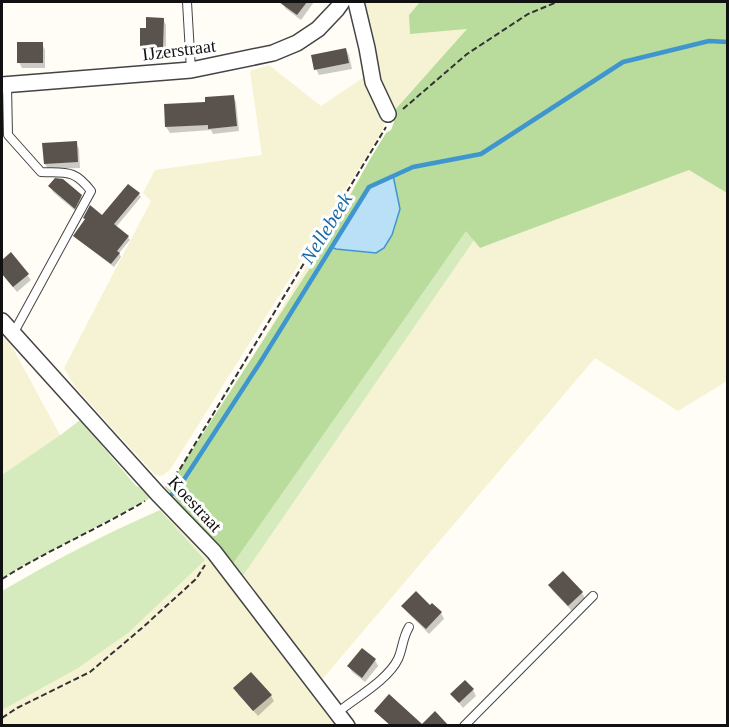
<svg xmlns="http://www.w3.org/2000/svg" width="729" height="727" font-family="Georgia,serif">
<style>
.farmland{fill:#f6f3d4}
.green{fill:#d5ebbd}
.forest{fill:#b9dc9c}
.water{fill:#b9e0f7;stroke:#3f96cf;stroke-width:1.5}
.shadow{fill:#0003}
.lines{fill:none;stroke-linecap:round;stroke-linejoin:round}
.stream{stroke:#3f96cf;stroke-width:4.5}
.building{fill:#5a524d}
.service-casing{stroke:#444;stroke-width:10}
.minor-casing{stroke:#444;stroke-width:18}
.path{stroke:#333;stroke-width:2;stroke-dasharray:6 3;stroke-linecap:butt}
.service{stroke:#fff;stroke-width:8}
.minor{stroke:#fff;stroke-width:15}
.labels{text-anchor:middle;stroke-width:6;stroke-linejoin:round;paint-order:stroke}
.street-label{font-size:18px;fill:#111;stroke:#fff}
.water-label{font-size:20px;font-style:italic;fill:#1768a6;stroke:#fff}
</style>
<rect width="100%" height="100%" fill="#fffdf5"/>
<g class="farmland">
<path d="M364,2H420L409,15L468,29L394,111L372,63Z"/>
<path d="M269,65L321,106L367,75L383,113L385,122L381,133L170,470L162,476L155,475L75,387L64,368L151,201L143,193L155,170L262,155L250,71Z"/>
<path d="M391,130L480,248L689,169L727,193V381L678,411L595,358L320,682L354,725L2,726V618L167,522L180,507L170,496L386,133Z"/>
<path d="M2,333L9,341L61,437L2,477Z"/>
</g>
<g class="green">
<path d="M466,230L474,240L242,577L232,565Z"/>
<path d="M80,420L136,486L158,494L19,568L2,579V475L62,434Z"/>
<path d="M160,510L205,560L128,633L78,668L2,710V591C53,561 105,534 160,510Z"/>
</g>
<path class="forest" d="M420,2H727V193L689,170L480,248L466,231L232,565L165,487L180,469L310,268L369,161L386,133L391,130L394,122V111L467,29L410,34L409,15Z"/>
<path class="water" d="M393,175L400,209L392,235L384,248L376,253L336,249L331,247L369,187Z"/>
<g class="shadow">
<path d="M282,2H314L301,20L285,8Z"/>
<path d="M163,19L166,25V53L144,52L141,47L147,30Z"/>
<path d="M42,44L45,50V68H22L19,62Z"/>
<path d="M346,50L349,55L352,69L319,75L316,69Z"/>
<path d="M233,96L236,102L239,131L213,134L211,130L170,133L166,127L165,105L207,103Z"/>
<path d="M76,143L79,149L80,168L48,169L45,164Z"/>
<path d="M50,186L81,196L84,202L78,213L53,192Z"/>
<path d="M139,194L141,197L116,227L128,237L130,240L119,253L121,257L114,267L77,239L75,236L103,217Z"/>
<path d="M11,255L31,280L17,292L2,274V262Z"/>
<path d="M550,585L582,593L585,598L572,611L553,591Z"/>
<path d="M403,606L430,608L441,613L444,619L429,634L406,611Z"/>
<path d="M362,650L375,660L378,666L365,682L352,672L349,666Z"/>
<path d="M235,689L271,696L274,701L258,716L238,694Z"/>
<path d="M473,690L476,696L463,708L452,694Z"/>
</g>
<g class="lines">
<path class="stream" d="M172,494L183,481L261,361L369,187L413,167L481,154L623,62L709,41L728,42"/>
</g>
<g class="building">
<path d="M279,2H307L297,15Z"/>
<path d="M146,17L164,18L163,48L140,47V28H146Z"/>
<rect x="17" y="42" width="26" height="21"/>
<path d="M346,48L349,63L314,70L311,55Z"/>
<path d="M234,95L237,126L208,129V125L165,127L164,104L205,102V97Z"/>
<path d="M77,141L78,162L44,164L42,143Z"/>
<path d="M55,178L63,179L82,195L75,209L48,186Z"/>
<path d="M128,184L140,193L114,224L129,236L117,251L120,253L111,264L73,236L85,219L83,218L90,205L102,215Z"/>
<path d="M11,252L29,274L13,287L2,274V260Z"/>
<path d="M563,571L583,592L568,606L548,585Z"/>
<path d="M416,591L430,605L432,603L442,612L426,629L401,606Z"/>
<path d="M362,648L376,659L362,678L347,666Z"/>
<path d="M251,672L272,695L253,711L233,688Z"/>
<path d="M465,680L474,689L459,703L450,694Z"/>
<path d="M389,694L422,724L435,711L449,726H391L374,711Z"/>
</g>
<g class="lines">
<g class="service-casing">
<g id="service">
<path d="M187,2L191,70"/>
<path d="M7,85L8,135L41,172C66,173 74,169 91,191L13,334"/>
<path d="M337,713C355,698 388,680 398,659C403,648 402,639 409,627"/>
<path d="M464,726L593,596"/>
</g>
</g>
<g class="minor-casing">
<g id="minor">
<path d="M356,2L367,48L373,82L388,114"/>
<path d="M2,85L191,70L273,53L297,43L318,29L337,9L342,2"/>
<path d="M2,321L158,494L214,552L347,726"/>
</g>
</g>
<g class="path">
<path d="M403,109L467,54L528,14L557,2"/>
<path d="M168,483L180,469L386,127"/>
<path d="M2,579C48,550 98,529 145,501"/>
<path d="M2,718L17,708L90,672L142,628L196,579L205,565"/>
</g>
<use href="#service" class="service"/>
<use href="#minor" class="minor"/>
</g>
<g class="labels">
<g class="street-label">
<text transform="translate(179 50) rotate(-7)" y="6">IJzerstraat</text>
<text transform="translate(195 504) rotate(47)" y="6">Koestraat</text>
</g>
<g class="water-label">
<text transform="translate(326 228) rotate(-58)" y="7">Nellebeek</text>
</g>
</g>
<rect width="729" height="727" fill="none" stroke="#111111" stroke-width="6"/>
</svg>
